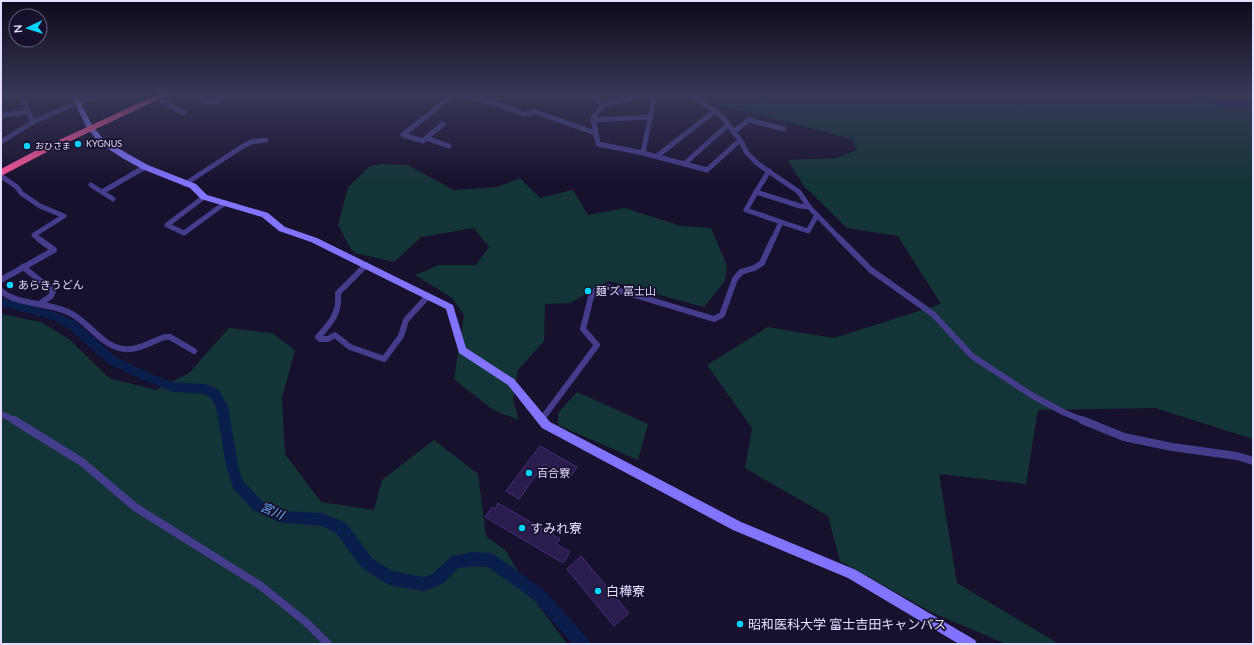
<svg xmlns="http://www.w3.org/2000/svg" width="1254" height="645" font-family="Lato,'Noto Sans JP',sans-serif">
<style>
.green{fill:#143537}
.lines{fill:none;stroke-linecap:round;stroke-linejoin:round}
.river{fill:#0a1e4c;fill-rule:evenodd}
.building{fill:#2a1d4e;stroke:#432f7a}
.street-far2{stroke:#453c8c;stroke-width:5}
.street-far1{stroke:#453c8c;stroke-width:6}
.street{stroke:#453c8c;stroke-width:8}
.secondary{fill:#8174ff;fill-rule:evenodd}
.highway{fill:#ff589c;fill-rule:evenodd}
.poi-dot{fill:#09d4ff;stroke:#18112d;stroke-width:1.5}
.labels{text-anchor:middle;stroke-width:3.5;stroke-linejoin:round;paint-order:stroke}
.far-poi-label{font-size:9px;fill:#e3ddff;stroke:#18112d;text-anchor:start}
.poi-label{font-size:11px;fill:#e3ddff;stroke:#18112d;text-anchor:start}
.water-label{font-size:12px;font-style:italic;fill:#6bb0ff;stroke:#18112d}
.near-poi-label{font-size:13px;fill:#e3ddff;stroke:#18112d;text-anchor:start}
</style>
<rect width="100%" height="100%" fill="#18112d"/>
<g class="green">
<path d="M709,93H1253V439L1155,408L1038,410L1026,484L939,474L957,583L1059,644H1006L931,612L840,561L828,516L745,468L752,428L707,365L768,327L834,338L941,304L898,236L847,228L803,185L788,160L837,158L857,150L852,139L736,109L717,105L705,94Z"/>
<path d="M383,164L408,165L453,190L497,187L520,178L540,198L573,190L588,215L625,208L681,226L711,228L727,266L725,281L704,307L609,281L570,303L545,304L544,341L518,370L513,400L519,420L493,410L454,379L464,315L452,298L415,275L439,265H476L489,247L474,228L421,237L394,262L355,253L351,249L338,225L348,187L370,166Z"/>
<path d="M1,314L41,322L70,340L109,378L156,390L189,373L229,328L272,333L295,350L282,398L285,454L321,502L374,510L382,480L434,440L478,474L486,536L506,551L538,605L567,644H1Z"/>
<path d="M577,392L648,424L638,460L558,425V413Z"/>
</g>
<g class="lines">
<g class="river">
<path d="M1194,93C1204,93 1208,97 1218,99C1229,101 1241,101 1253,101V105C1234,106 1208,108 1194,93Z"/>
<path d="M1,298L54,312L75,321L117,358L156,376L173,382L205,384L218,389L228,406L238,466L243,481L263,502L284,511L322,513L346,523L372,558L392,571L424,577L432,574L451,557L456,555L474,552L490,553L495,555L544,590L588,639L591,644H573L534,600L488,567L474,566L459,568L442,584L424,591L389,585L362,568L336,533L322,526L283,523L278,522L253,510L233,488L226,466L216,407L210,397L204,394L173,392L148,382L109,364L67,327L51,319L1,306Z"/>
</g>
</g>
<g class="building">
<path d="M540,446L577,467L569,479L544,464L519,499L506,491Z"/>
<path d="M498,503L560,539L556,544L570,552L563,563L485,517L492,507L495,509Z"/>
<path d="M581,556L629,613L614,626L567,569Z"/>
</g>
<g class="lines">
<g class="street-far2">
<path d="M19,93L33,122"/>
<path d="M195,93L203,96L202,99L213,103L225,96L217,93"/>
<path d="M454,93L497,104L524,114L536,112L595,133"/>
<path d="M587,93L603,105L593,118L598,144L643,153L707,170L740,140"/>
<path d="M686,93L704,103L724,119L740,140L747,153L758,164L799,192L809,207L841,240"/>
<path d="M1,96L19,94"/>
<path d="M564,97L571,93"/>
<path d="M156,98L184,113"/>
<path d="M603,105L654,93"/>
<path d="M1,115L28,112"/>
<path d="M593,120L650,117"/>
<path d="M733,132L749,120L784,129"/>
<path d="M426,138L443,124"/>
<path d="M1,142L33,122L77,103L108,93"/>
<path d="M449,146L426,138L423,141L403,135L455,93"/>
<path d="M643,153L655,93"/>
<path d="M657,156L715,111"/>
<path d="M684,164L728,125"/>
<path d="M1,176L17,187L21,193L40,206L64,216L34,235L40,240"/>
<path d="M185,184L243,146L251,142L266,140"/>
<path d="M91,185L113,199"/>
<path d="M102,192L145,167"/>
<path d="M756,192L769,171"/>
<path d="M204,197L167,225L184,233L225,203"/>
<path d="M781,222L746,210L756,192L800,206L809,207"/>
<path d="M773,240L781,222L808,231L817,215"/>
</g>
<g class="street-far1">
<path d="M840,239L871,270L933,314L972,356L1033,396L1065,413L1085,421"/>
<path d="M366,265L338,293C340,313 331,323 318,337L320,339H328L335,335L350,347L384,359L401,336L406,320L428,296"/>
<path d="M23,267L53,291L51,296L41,303"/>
<path d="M1,280L54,250L39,239"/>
<path d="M1,291C17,305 47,302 68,312C89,321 100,346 124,349C138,351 152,341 165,337H170L194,351"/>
<path d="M1,414L16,421"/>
<path d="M542,419L597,345L583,329L591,297L597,289L608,287L714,319L722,315L735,279L741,272L754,268L762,263L773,239"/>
</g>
<g class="street">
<path d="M14,420L82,462L135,507L261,586L307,623L328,644"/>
<path d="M1082,420L1124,437L1172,447L1237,456L1253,461"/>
</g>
<path class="secondary" d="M70,93H76L92,125L103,139L130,155L148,165L196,184L207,195L268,213L285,227L317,238L453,305L466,348L514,379L550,422L741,522L856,570L975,640L977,644H959L848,578L733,530L542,428L508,385L459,353L446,309L311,242L279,231L262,217L201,199L190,188L142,169L124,159L99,143L86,126Z"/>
<path class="highway" d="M161,93H172L41,155L1,176V169L35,151Z"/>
</g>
<linearGradient id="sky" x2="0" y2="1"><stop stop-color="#0d0919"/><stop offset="0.51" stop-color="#373857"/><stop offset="1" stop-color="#373857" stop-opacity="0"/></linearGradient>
<rect width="1254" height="183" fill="url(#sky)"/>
<g class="poi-dot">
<circle cx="78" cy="144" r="4"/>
<circle cx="27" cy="146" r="4"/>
<circle cx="10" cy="285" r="4"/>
<circle cx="588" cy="291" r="4"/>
<circle cx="529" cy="473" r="4"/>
<circle cx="522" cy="528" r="4"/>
<circle cx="598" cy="591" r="4"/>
<circle cx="740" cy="624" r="4"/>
</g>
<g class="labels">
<g class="far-poi-label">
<text x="86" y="147">KYGNUS</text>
<text x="35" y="149">おひさま</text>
</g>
<g class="poi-label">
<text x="18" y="289">あらきうどん</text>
<text x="596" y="295">麺'ズ 冨士山</text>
<text x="537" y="477">百合寮</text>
</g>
<g class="water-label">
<text transform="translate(272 511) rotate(23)" y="4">宮川</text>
</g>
<g class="near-poi-label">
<text x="530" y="533">すみれ寮</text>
<text x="606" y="596">白樺寮</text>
<text x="748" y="629">昭和医科大学 富士吉田キャンパス</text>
</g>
</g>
<rect width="1254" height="645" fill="none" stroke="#e3ddff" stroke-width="4"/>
<g transform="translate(28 28) rotate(266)"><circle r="19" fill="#18112d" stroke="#696381"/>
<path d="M0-3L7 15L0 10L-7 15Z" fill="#09d4ff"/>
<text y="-6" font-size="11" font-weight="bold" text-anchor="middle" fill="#e3ddff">N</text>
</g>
</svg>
